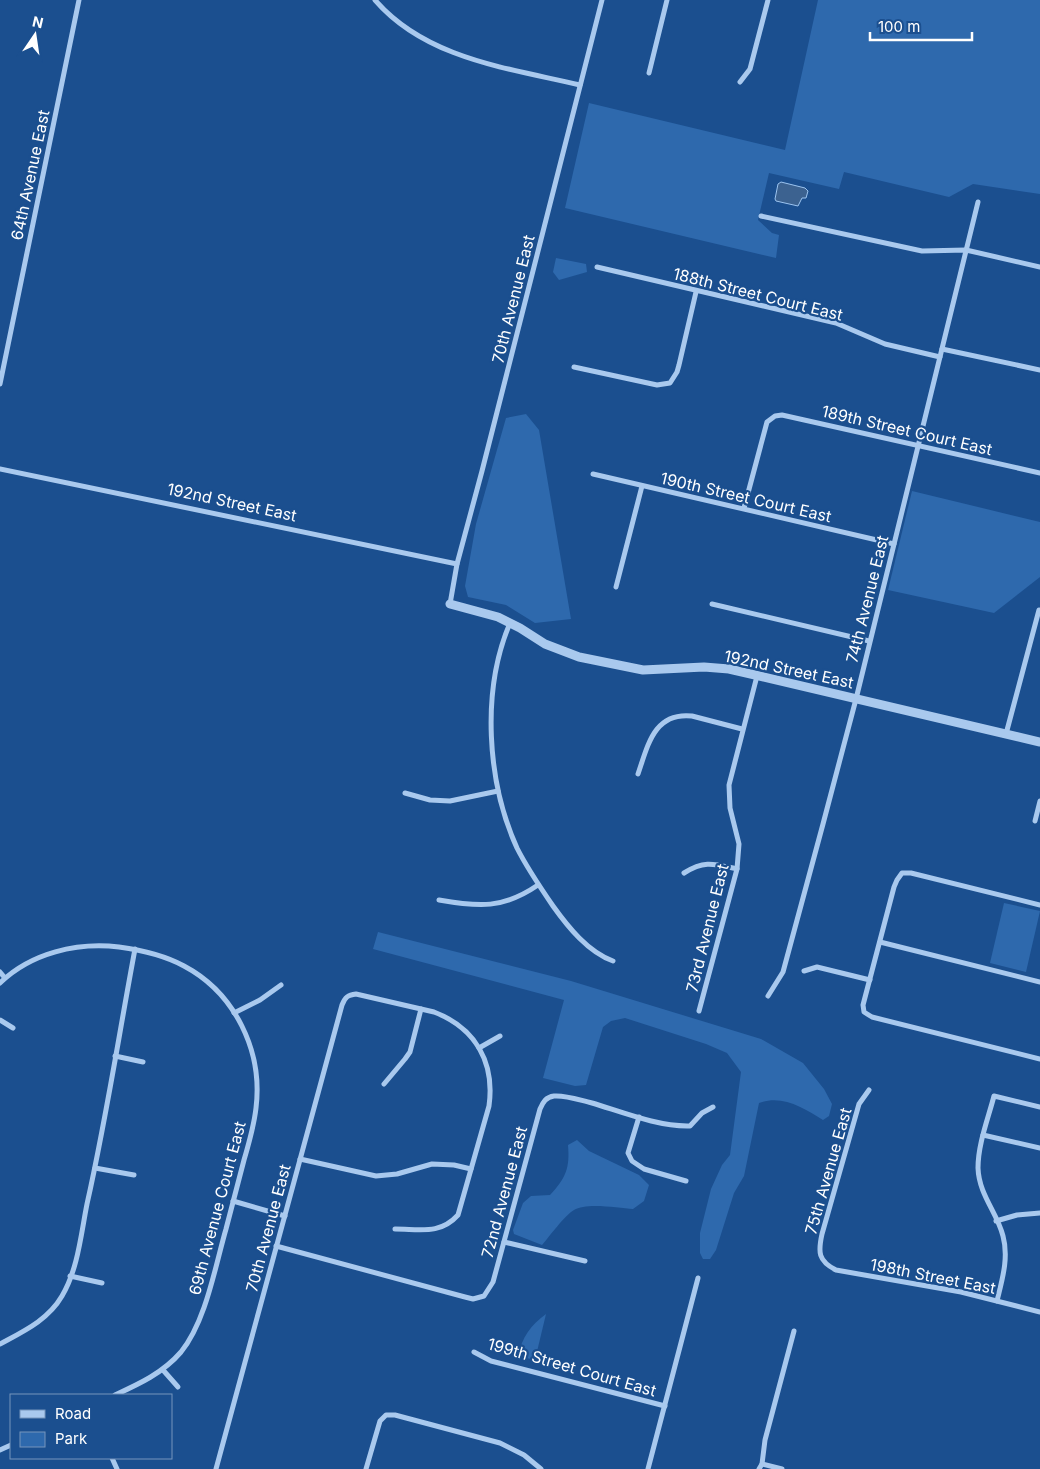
<svg xmlns="http://www.w3.org/2000/svg" width="1040" height="1469" font-family="Inter,sans-serif">
<style>
.green{fill:#2e69ad}
.water{fill:#3c6290;stroke:#9cc4f0}
.lines{fill:none;stroke-linecap:round;stroke-linejoin:round}
.minor{stroke:#a9c9ee;stroke-width:5}
.tertiary{stroke:#a9c9ee;stroke-width:9}
.labels{text-anchor:middle;stroke-width:4.5;stroke-linejoin:round;paint-order:stroke}
.street-label{font-size:16px;fill:#fff;stroke:#1b4f8f}
</style>
<rect width="100%" height="100%" fill="#1b4f8f"/>
<g class="green">
<path d="M818,0H1040V194L973,184L949,197L844,172L839,189L769,173L758,220L772,233L779,235L776,258L565,208L589,103L785,150Z"/>
<path d="M556,258L586,264L587,272L559,280L553,272Z"/>
<path d="M526,414L539,430L571,619L535,623L506,605L468,597L465,586L476,524L506,418Z"/>
<path d="M912,491L1040,522V577L994,613L888,590Z"/>
<path d="M1004,903L1040,911L1026,972L990,963Z"/>
<path d="M378,932L571,981L761,1039L803,1063L824,1089L832,1104L829,1116L823,1120C804,1108 782,1094 759,1103L744,1176L734,1193L716,1250L710,1259H703L700,1253V1233L711,1189L722,1165L730,1155L741,1072L727,1053L706,1044L625,1018L611,1021L603,1027L586,1085L575,1086L543,1078L564,1000L373,949Z"/>
<path d="M577,1140L589,1151L639,1175L649,1185L644,1201L633,1209C619,1208 586,1202 574,1210C564,1216 550,1236 542,1245L514,1234L513,1230L523,1203L531,1196L550,1195C566,1178 570,1168 568,1145Z"/>
<path d="M546,1314L535,1360L518,1356C522,1337 531,1325 546,1314Z"/>
</g>
<path class="water" d="M781,182L805,188L808,191L806,198H802L798,206L776,201L775,199L778,184Z"/>
<g class="lines">
<g class="minor">
<path d="M375,0C426,59 508,68 580,85"/>
<path d="M649,73L667,0"/>
<path d="M740,82L750,69L768,0"/>
<path d="M761,216L922,251L966,250L1040,267"/>
<path d="M597,267L836,323L885,344L940,357"/>
<path d="M942,349L1040,370"/>
<path d="M574,367L657,385L670,383L677,372L679,365L696,292"/>
<path d="M0,384L79,0"/>
<path d="M0,469L457,564"/>
<path d="M593,474L894,544"/>
<path d="M744,508L767,422L775,416L782,415L1040,473"/>
<path d="M616,587L642,486"/>
<path d="M450,604L457,564L482,471L602,0"/>
<path d="M712,604L869,641"/>
<path d="M510,623C481,691 487,782 517,848C527,868 540,887 553,906C568,927 588,952 613,961"/>
<path d="M1006,734L1039,610"/>
<path d="M638,774C648,745 654,712 692,716L742,729"/>
<path d="M405,793L430,800L450,801L498,791"/>
<path d="M1035,821L1040,801"/>
<path d="M684,873C705,860 714,864 737,869"/>
<path d="M439,900C479,907 503,909 538,885"/>
<path d="M1040,905L911,873H902L897,880L894,887L863,1005L864,1012L872,1017L1040,1059"/>
<path d="M880,942L1040,982"/>
<path d="M804,971L817,967L870,980"/>
<path d="M0,972L5,978"/>
<path d="M0,983C31,953 77,942 119,947C141,950 164,955 184,966C235,993 263,1051 256,1108C254,1126 249,1143 244,1160C238,1183 232,1206 226,1229C215,1267 206,1321 181,1352C163,1373 139,1384 115,1395"/>
<path d="M768,996L783,972L823,824L856,699L978,202"/>
<path d="M699,1011L737,869L739,844L730,808L729,785L757,676"/>
<path d="M234,1013L260,1000L281,985"/>
<path d="M0,1020L13,1028"/>
<path d="M479,1048L500,1036"/>
<path d="M115,1056L143,1062"/>
<path d="M384,1084L405,1059L410,1052L421,1009"/>
<path d="M869,1090L859,1104L822,1234C818,1252 818,1261 836,1270L961,1292L1040,1312"/>
<path d="M639,1117L628,1153L632,1161L644,1169L686,1181"/>
<path d="M983,1135L1040,1148"/>
<path d="M300,1159L376,1176L397,1174L432,1164L454,1165L471,1169"/>
<path d="M95,1168L134,1175"/>
<path d="M233,1201L285,1216"/>
<path d="M996,1221L1017,1215L1040,1213"/>
<path d="M504,1242L585,1261"/>
<path d="M276,1246L465,1297L473,1299L484,1296L493,1282L540,1109C543,1102 546,1097 554,1096C566,1095 579,1100 592,1103C622,1112 659,1127 690,1126L702,1113L713,1107"/>
<path d="M70,1276L102,1283"/>
<path d="M997,1301C1002,1280 1009,1258 1003,1236C997,1212 979,1195 978,1168C978,1144 988,1119 994,1096L1040,1107"/>
<path d="M0,1344C24,1331 48,1320 62,1296C78,1269 81,1234 87,1204C106,1120 119,1034 135,949"/>
<path d="M474,1352L491,1361L665,1406"/>
<path d="M163,1370L178,1387"/>
<path d="M0,1450L11,1445"/>
<path d="M112,1458L117,1469"/>
<path d="M762,1464L782,1469"/>
<path d="M216,1469L342,1005C345,997 348,995 356,994L434,1012C476,1028 495,1063 489,1106L458,1215C440,1235 420,1229 395,1229"/>
<path d="M366,1469L380,1421L386,1415H395L500,1443L524,1455L541,1469"/>
<path d="M648,1469L698,1278"/>
<path d="M759,1469L762,1464L765,1440L794,1331"/>
</g>
<path class="tertiary" d="M450,604L498,617L520,628L545,644L579,657L643,670L704,667L729,669L1040,742"/>
</g>
<g class="labels">
<g class="street-label">
<text transform="translate(30 175) rotate(-78)" y="6">64th Avenue East</text>
<text transform="translate(758 294) rotate(14)" y="6">188th Street Court East</text>
<text transform="translate(513 299) rotate(-76)" y="6">70th Avenue East</text>
<text transform="translate(907 430) rotate(13)" y="6">189th Street Court East</text>
<text transform="translate(746 497) rotate(13)" y="6">190th Street Court East</text>
<text transform="translate(232 502) rotate(12)" y="6">192nd Street East</text>
<text transform="translate(867 599) rotate(-76)" y="6">74th Avenue East</text>
<text transform="translate(789 669) rotate(12)" y="6">192nd Street East</text>
<text transform="translate(707 928) rotate(-76)" y="6">73rd Avenue East</text>
<text transform="translate(828 1171) rotate(-74)" y="6">75th Avenue East</text>
<text transform="translate(504 1192) rotate(-75)" y="6">72nd Avenue East</text>
<text transform="translate(217 1208) rotate(-75)" y="6">69th Avenue Court East</text>
<text transform="translate(268 1228) rotate(-75)" y="6">70th Avenue East</text>
<text transform="translate(933 1276) rotate(11)" y="6">198th Street East</text>
<text transform="translate(572 1367) rotate(16)" y="6">199th Street Court East</text>
</g>
</g>
<rect x="10" y="1394" width="162" height="65" fill="#1b4f8f" stroke="#7695bc"/>
<rect x="20" y="1410" width="25" height="8" fill="#a9c9ee" stroke="#7695bc"/>
<text x="55" y="1419" font-size="15" fill="#ffffff">Road</text>
<rect x="20" y="1432" width="25" height="15" fill="#2e69ad" stroke="#7695bc"/>
<text x="55" y="1444" font-size="15" fill="#ffffff">Park</text>
<g transform="translate(35 35) rotate(13)" stroke="#1b4f8f" stroke-width="4" paint-order="stroke">
<path d="M0-4L9 19L0 12L-9 19Z" fill="#ffffff"/>
<text y="-8" font-size="14" font-weight="bold" text-anchor="middle" fill="#ffffff">N</text>
</g>
<path d="M870 32v8h102v-8" fill="none" stroke="#ffffff" stroke-width="2.5"/>
<text x="878" y="32" font-size="15" fill="#ffffff" stroke="#1b4f8f" stroke-width="4" paint-order="stroke">100 m</text>
</svg>
